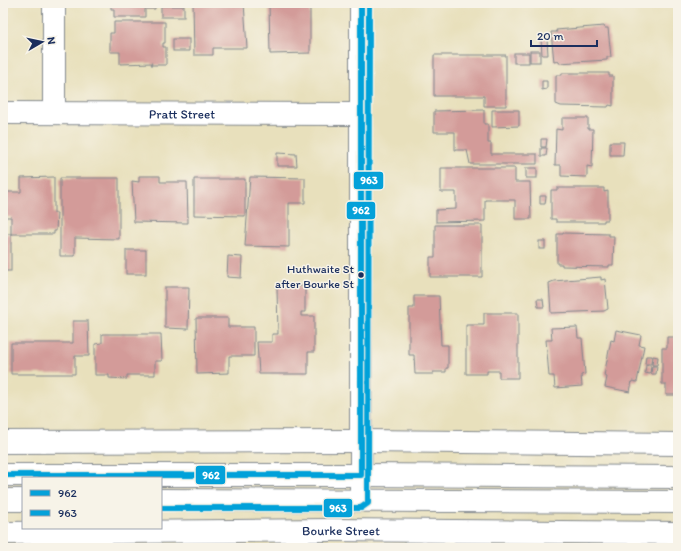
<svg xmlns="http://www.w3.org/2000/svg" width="681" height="551" font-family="Itim,sans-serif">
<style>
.building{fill:#d39b99}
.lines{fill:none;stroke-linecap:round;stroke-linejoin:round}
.minor-casing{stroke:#82888d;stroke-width:24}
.major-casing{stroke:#82888d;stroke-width:24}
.minor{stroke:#fff;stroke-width:22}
.major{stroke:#fff;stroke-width:22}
.bus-1-casing{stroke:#f7f3e8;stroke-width:9}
.bus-2-casing{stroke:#f7f3e8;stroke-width:9}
.bus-1{stroke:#04a1d9;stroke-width:6}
.bus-2{stroke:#04a1d9;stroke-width:6}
.bus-dot{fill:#1b2f5e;stroke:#f7f3e8;stroke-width:1.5}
.labels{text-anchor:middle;stroke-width:3;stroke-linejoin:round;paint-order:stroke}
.bus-label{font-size:12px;fill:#1b2f5e;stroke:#f7f3e8;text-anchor:end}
.street-label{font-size:13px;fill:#1b2f5e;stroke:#f7f3e8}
.line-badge{stroke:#f7f3e8;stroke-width:1.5}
.badge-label{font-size:11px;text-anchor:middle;font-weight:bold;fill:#fff}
</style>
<rect width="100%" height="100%" fill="#f7f3e8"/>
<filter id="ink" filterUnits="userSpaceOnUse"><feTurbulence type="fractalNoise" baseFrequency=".025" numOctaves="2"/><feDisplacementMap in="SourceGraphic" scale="8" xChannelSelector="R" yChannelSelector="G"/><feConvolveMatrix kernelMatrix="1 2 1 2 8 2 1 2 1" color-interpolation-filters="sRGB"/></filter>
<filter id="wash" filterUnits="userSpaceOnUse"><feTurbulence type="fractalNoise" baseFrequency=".012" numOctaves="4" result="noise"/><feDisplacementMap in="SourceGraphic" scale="16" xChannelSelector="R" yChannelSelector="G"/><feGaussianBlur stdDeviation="0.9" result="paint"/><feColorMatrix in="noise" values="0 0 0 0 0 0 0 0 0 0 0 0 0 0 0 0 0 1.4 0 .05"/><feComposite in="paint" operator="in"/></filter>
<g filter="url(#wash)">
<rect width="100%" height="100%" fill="#e8e0bc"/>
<g id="blocks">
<g class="building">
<path d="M111,3H155V9H145V17H114V9H111Z"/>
<path d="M193,3H244L247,48H213V55H194Z"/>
<path d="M269,3H310V53L270,54Z"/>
<rect x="161" y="6" width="23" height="11"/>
<path d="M114,22H165V43H163V47H166V65H151L152,63L120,64V52H110V33H114Z"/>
<path d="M604,26L605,28H608L611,57H607V60L559,63V61L554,62L551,32H557L556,30Z"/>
<rect x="173" y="39" width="16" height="12"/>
<path d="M541,39H547L548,55H542Z"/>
<rect x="530" y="51" width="10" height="11"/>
<rect x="514" y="53" width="15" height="10"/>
<path d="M434,55H506V106H484V96H434Z"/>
<path d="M562,73H609V76H613V106L609,105L608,107L561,106L556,104V75H562Z"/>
<path d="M542,81H547V89L542,90Z"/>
<path d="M484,110V124H488V143H491V154H537V164H470L467,150H455V132H434V111Z"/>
<path d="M492,110H519V126L492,127Z"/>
<path d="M562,118H588V129H593L592,167L587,166V177L561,176V165H555L556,129L562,130Z"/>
<path d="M541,139H547L546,147H541Z"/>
<path d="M610,142H624L623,155H610Z"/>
<path d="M541,148H547L546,156H541Z"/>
<path d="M277,153L296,154L297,166H277Z"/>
<path d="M441,168H515V182H530L531,219H515V200H485V221L436,222V210L456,209V192H441Z"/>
<rect x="526" y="168" width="11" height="10"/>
<path d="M139,176H160V182H187L188,223L134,222L132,181L139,182Z"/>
<path d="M54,177V213H57L56,231H54V234H11V217H3V192H21V178Z"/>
<path d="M250,177L305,178V203H289V247L245,246Z"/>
<path d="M60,178H119V239L75,238V256H60Z"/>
<path d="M194,179H245V216L194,215Z"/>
<path d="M557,188H604V192L608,191V220H604V222H556V219H551V190H557Z"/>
<path d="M540,196H546L545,204H540Z"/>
<path d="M435,225H482V277H430V257H435Z"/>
<path d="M563,233L609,234V236H614L613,265H609V267L562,266V264H557V234H563Z"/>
<rect x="3" y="234" width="8" height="37"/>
<rect x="539" y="241" width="6" height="8"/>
<rect x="126" y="250" width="20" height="24"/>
<path d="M228,256L242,257L241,278L227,277Z"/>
<path d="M601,277V280L605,279L608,309L604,311L551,313L549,283L554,281Z"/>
<path d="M305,286V312H301V316H314V352H308V374H259L257,342H272V334H278L277,287Z"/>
<path d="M165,287H189L188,329L165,328Z"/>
<path d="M414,296H439L441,345H448V368H446V372H433V374H415L414,355H409V308H414Z"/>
<path d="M537,299H543L544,307H538Z"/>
<path d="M484,313H518V378H499V371H487V374H466V325H484Z"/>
<path d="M196,318H228V327H254V356H229V373L197,374Z"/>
<path d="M73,321H88L89,356H75V374H11V343H73Z"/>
<path d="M577,327L578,338H582L585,374L581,375L582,386L555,388L554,376H549L546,340H552L551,328Z"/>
<path d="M616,330L641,335L639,345L644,346L637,382L632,381L630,392L605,387L607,377L604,376L611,340L614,341Z"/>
<path d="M102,334H161L162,361H155V375H127V379L109,378V375H95V344L102,343Z"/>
<path d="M667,337H678V395H666V384H662V348H667Z"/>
<path d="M646,356H652L651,364H645Z"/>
<path d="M653,356L658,357L657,365H652Z"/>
<path d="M646,365L651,366L650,374L645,373Z"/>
<path d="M652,366H657L656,374H651Z"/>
</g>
</g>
</g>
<g filter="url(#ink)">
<use href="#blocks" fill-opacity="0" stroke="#82888d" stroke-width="1"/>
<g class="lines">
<g class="minor-casing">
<g id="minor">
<path id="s1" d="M3,113L361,114"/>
<path d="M54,113V3"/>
<path d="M3,442L361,441L678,444"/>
<path d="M361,500V3"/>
<path id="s2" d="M3,533L331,530L678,533"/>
</g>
</g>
<g class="major-casing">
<g id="major">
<path d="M3,475H361L678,477"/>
<path d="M3,500H23"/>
<path d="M161,500L678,502"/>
</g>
</g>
<use href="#minor" class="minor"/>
<use href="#major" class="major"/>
<g class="bus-1-casing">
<path id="bus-1" d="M3,475H361V3"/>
</g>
<g class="bus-2-casing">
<path id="bus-2" d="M161,508H361L368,503L369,3"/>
</g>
<use href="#bus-1" class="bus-1"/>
<use href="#bus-2" class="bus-2"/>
</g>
</g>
<circle class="bus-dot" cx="361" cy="275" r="3.5"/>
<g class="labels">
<g class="bus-label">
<text x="354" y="273">Huthwaite St<tspan x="354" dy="15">after Bourke St</tspan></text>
</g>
<g class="street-label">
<text dy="5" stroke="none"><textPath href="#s1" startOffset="179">Pratt Street</textPath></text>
<text dy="5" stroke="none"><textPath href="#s2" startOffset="338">Bourke Street</textPath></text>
</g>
</g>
<g class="line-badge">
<rect x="353" y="171" width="31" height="19" rx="4" fill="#04a1d9"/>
<rect x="346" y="201" width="30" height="19" rx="4" fill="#04a1d9"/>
<rect x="195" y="465" width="31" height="20" rx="4" fill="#04a1d9"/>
<rect x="323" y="498" width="30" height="20" rx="4" fill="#04a1d9"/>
</g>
<g class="badge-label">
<text x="369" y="184">963</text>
<text x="361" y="214">962</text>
<text x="211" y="479">962</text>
<text x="338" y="512">963</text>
</g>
<rect width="681" height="551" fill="none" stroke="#f7f3e8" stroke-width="16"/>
<rect x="22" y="477" width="140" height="52" fill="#f7f3e8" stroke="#9fa5b1"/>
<rect x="30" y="490" width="20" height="6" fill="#04a1d9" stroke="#9fa5b1"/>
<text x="58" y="497" font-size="12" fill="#1b2f5e">962</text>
<rect x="30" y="510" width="20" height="6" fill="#04a1d9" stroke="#9fa5b1"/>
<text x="58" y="517" font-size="12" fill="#1b2f5e">963</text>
<g transform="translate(42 42) rotate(81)" stroke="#f7f3e8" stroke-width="3" paint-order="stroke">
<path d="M0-3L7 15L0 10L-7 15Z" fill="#1b2f5e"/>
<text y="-6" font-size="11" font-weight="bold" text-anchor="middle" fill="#1b2f5e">N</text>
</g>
<path d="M531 40v6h66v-6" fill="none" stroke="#1b2f5e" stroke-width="2"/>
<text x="537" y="40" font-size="12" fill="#1b2f5e" stroke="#f7f3e8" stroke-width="3" paint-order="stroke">20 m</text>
</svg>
